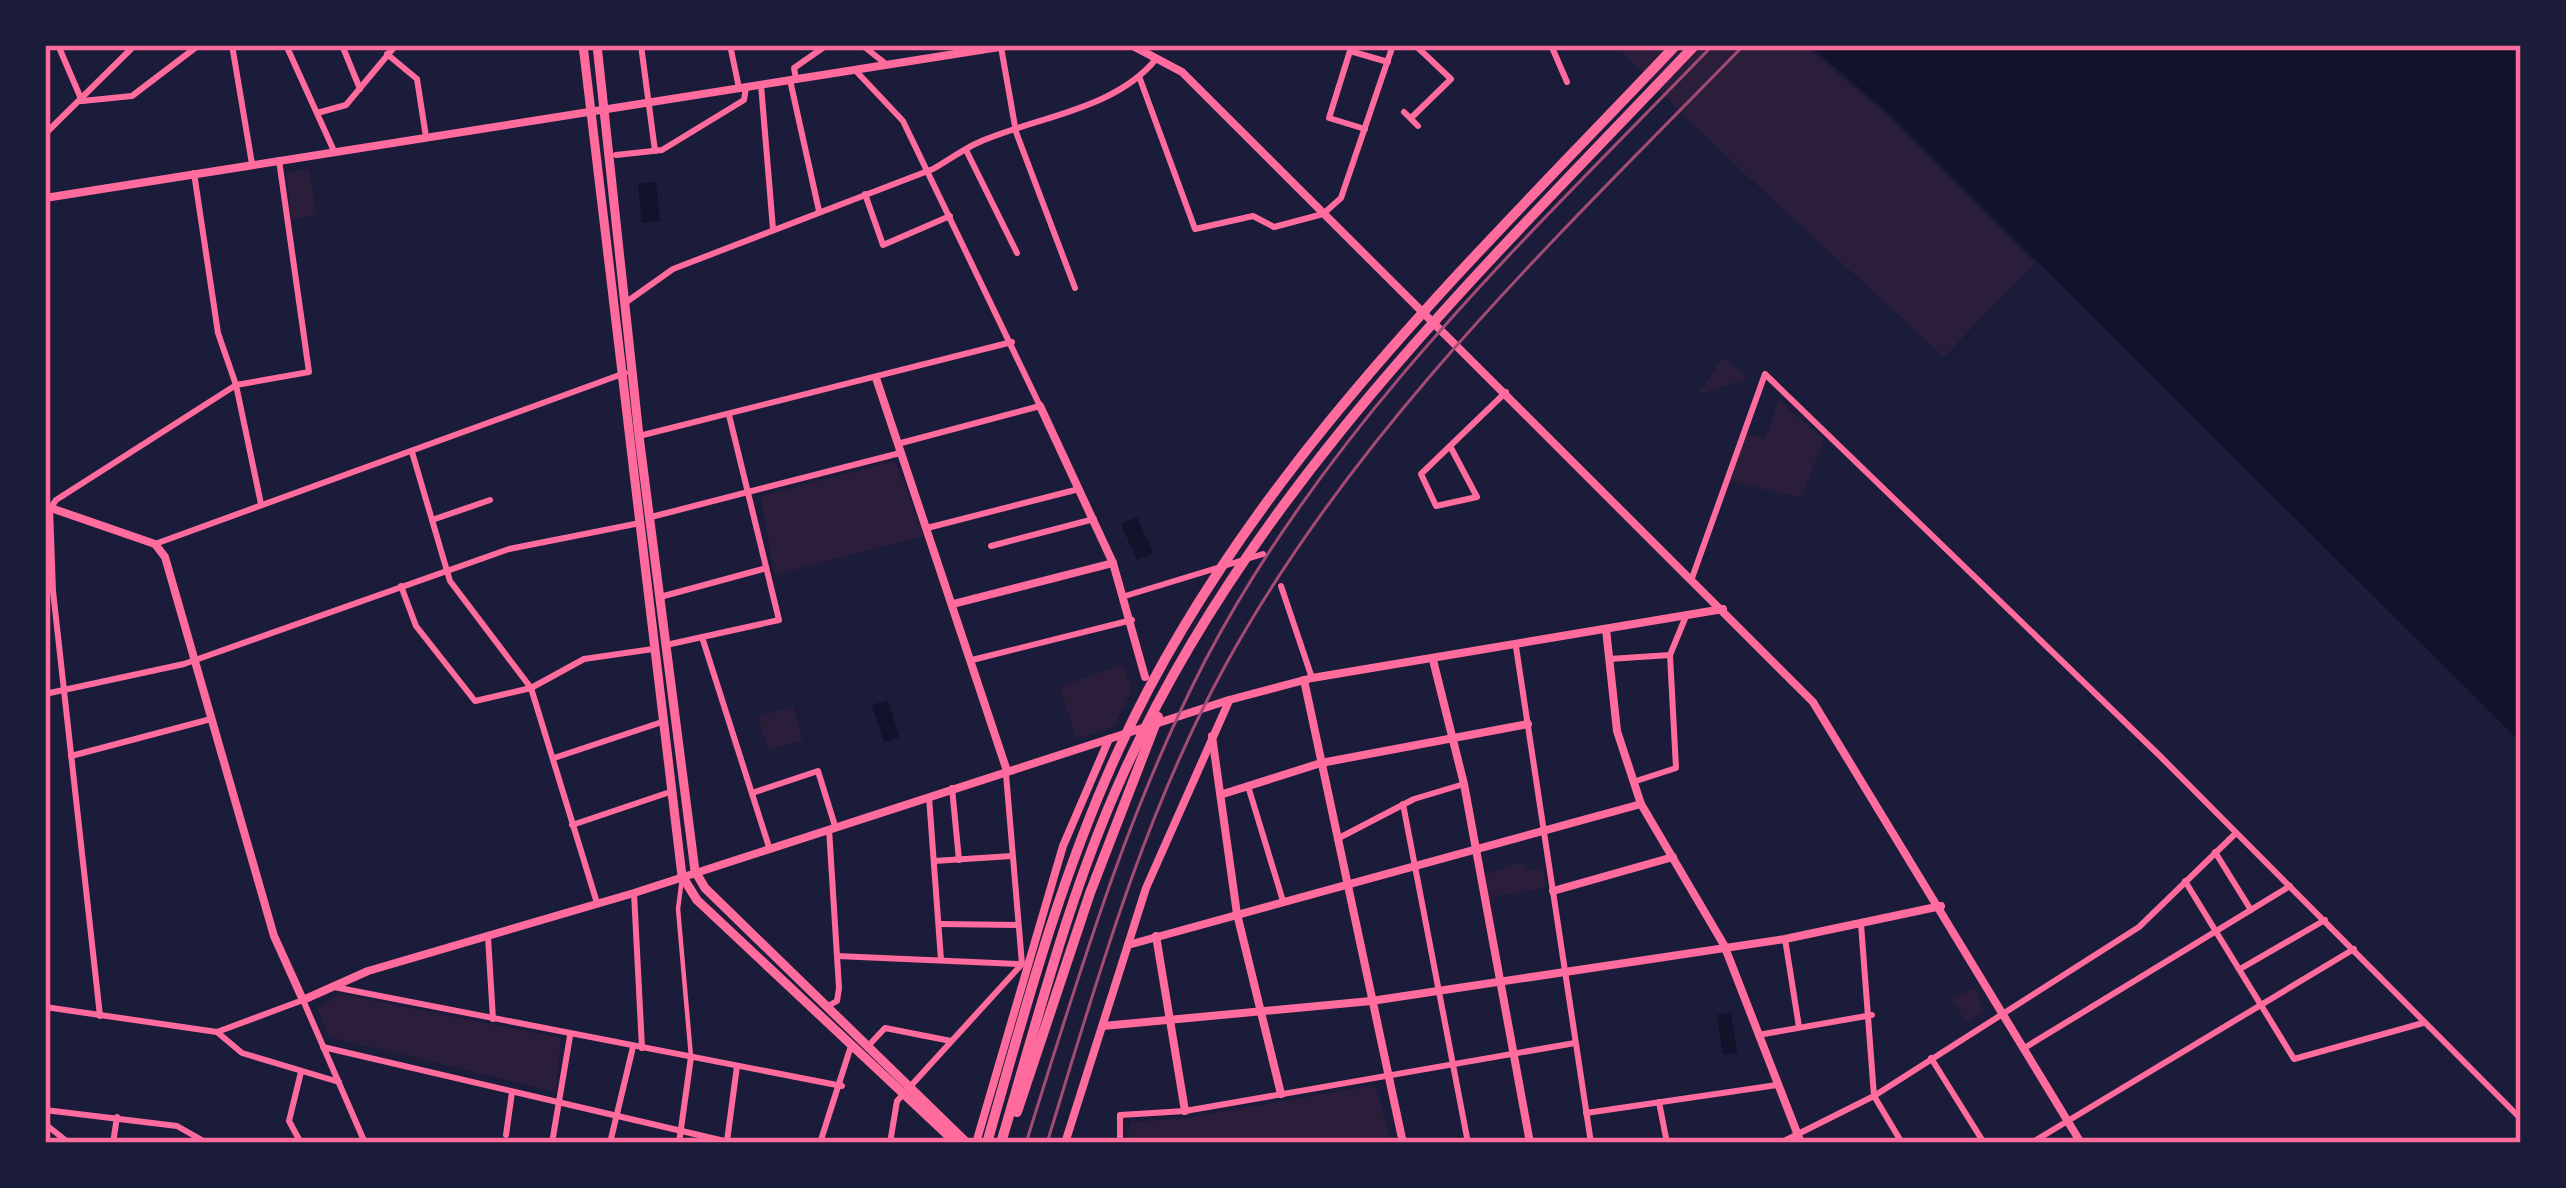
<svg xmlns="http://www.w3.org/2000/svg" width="2566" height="1188" font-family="Arial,sans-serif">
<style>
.green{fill:#2a1e3b}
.water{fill:#12122b}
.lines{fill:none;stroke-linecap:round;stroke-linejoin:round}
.pedestrian{stroke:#ff6b9d;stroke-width:4.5}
.minor{stroke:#ff6b9d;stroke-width:6}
.tertiary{stroke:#ff6b9d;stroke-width:8}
.primary{stroke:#ff6b9d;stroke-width:9}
.motorway{stroke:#ff6b9d;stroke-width:10}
.rail{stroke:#a44b75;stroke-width:3}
.neatline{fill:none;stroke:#ff6b9d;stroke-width:4.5}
</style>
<rect width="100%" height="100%" fill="#1b1b3a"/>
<g class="green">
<path d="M1616,45H1804L1894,122L2035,263L1944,357C1834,254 1719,156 1616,45Z"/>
<path d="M309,169L316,215L292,219L286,173Z"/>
<path d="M1723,357L1748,378L1698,395Z"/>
<path d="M1779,400L1824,440L1801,498L1731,481L1745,433L1765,438Z"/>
<path d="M895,461L924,536L774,575L761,496Z"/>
<path d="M1123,664L1132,691L1113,727L1076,739L1060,687Z"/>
<path d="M793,706L803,740L768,750L758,717Z"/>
<path d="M1523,861L1525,871L1543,868L1546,887L1489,898L1484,875Z"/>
<path d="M1975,989L1984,1012L1966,1022L1951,997Z"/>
<path d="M340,994L561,1038L556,1092L329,1037L317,1009Z"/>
<path d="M1375,1085L1392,1143H1126L1131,1122L1186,1118Z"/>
</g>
<g class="water">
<path d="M1809,45H2521V743L1887,112Z"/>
<path d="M656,182L660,221L642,223L638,184Z"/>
<path d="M1137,517L1153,553L1137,560L1121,524Z"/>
<path d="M888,700L899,737L884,742L872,705Z"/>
<path d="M1731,1013L1737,1053L1723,1055L1717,1015Z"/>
</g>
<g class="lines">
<path class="pedestrian" d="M682,878L678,909L691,1057"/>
<g class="minor">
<path d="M58,45L82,101"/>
<path d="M232,45L252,164"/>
<path d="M286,45L334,151"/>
<path d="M342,45L360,89"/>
<path d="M641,45L655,151"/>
<path d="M730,45L739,88"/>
<path d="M862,45L886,64"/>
<path d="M1551,45L1567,82"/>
<path d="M1001,47L1016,132L1075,288"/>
<path d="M387,54L417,79L426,137"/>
<path d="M855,70L903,121L1040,406L901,443"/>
<path d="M796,79L794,68L827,45"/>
<path d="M1140,79L1195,229L1253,216L1274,227L1323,214L1341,198L1393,45"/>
<path d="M790,80L819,211"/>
<path d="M761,85L773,229"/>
<path d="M82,101L132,96L199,45"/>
<path d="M1404,112L1418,126"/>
<path d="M317,113L346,105L396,45"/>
<path d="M1411,118L1451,79L1415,45"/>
<path d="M1365,129L1329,118L1350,51L1388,62"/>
<path d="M45,134L135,45"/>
<path d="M966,150L1017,253"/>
<path d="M616,155L662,150L744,100L746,87"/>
<path d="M194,173L218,333L236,385L261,504"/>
<path d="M865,194L883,245L950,216"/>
<path d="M625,303L673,269L933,169C947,161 961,151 975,144C1033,117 1114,111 1156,59"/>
<path d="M639,436L1012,342"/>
<path d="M1450,446L1477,497L1436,506L1421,474L1506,392"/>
<path d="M412,452L450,581L531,688L597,903"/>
<path d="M651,517L900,453"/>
<path d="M432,520L490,500"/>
<path d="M927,528L1079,489"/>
<path d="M155,544L625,373"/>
<path d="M991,546L1094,519"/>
<path d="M1692,578L1765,374L2160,756L2521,1119"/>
<path d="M401,586L416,626L475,701L531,688L584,659L653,649"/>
<path d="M1281,586L1312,678"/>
<path d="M1125,596L1263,554"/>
<path d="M660,597L763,569"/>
<path d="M702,637L769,847"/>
<path d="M666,645L779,620L729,415"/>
<path d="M1516,647L1591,1143"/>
<path d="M1609,659L1670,655L1686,616"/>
<path d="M972,660L1132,620"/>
<path d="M45,694L184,664L509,549L640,523"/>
<path d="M71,756L211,719"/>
<path d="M554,758L662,722"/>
<path d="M1633,782L1676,768L1670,655"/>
<path d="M1248,786L1283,901"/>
<path d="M952,788L959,860"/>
<path d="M752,793L818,771L835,826"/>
<path d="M929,797L941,960"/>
<path d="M1403,804L1468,1143"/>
<path d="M572,825L670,792"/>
<path d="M1337,839L1414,799L1464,784"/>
<path d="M2215,852L2251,910"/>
<path d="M934,861L1012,856"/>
<path d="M2185,881L2294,1059L2423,1023"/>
<path d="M634,893L642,1048"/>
<path d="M939,924L1018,925"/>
<path d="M1861,924L1874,1096L1902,1143"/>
<path d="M488,937L493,1019"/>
<path d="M1785,939L1799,1027"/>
<path d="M837,956L1020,964"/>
<path d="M2240,969L2325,920"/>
<path d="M334,987L842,1086"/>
<path d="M828,1006L837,1001L839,988L829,829"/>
<path d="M45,1007L217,1032L303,1000L365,1143"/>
<path d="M100,1016L53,591L50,509L56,500L236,385L309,372L279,160"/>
<path d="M217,1032L242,1053L339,1082"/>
<path d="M1758,1035L1872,1015"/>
<path d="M870,1044L885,1028L951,1041"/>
<path d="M323,1047L733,1143"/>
<path d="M2026,1047L2290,886"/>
<path d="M1931,1058L1984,1143"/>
<path d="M1659,1102L1667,1143"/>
<path d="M45,1110L177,1126L207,1143"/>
<path d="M1586,1113L1777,1085"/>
<path d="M45,1124L69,1143"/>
<path d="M506,1135L512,1092"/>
<path d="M727,1141L737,1066"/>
<path d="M113,1143L117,1117"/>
<path d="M301,1143L289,1121L301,1072"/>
<path d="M552,1143L570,1036"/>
<path d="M610,1143L633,1047"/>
<path d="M679,1143L691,1057"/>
<path d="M820,1143L851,1046"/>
<path d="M890,1143L897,1101L1022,964L1006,774"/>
<path d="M1120,1143V1115L1185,1111L1575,1043"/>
<path d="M1780,1143L1874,1096L2139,927L2236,833"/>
<path d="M2031,1143L2354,949"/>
</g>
<g class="tertiary">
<path d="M1131,45L1182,72L1813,702L2081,1143"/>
<path d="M45,198L1012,45"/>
<path d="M876,378L1007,771"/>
<path d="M1040,406L1113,563L1145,677"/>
<path d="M45,506L155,544L165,557L274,936L303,1000L368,971L634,893L1229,700L1312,678L1723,609"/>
<path d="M953,604L1113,563"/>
<path d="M1606,629L1617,731L1641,804L1724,945L1801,1143"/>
<path d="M1433,660L1464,784L1530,1143"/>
<path d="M1304,680L1403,1143"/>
<path d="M1212,736L1237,914L1281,1094"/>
<path d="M1223,794L1321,763L1528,724"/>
<path d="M1553,891L1673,857"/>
<path d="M1156,936L1185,1111"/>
<path d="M1128,945L1641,804"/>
<path d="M1103,1026L1371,1001L1785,939L1941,906"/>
<path d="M976,1143L1063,846L1109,739"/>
<path d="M1065,1143L1146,888L1229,701"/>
</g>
<g class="primary">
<path d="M583,45L682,876L697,900L956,1143"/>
<path d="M597,45L639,436L695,871L705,888L967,1143"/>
</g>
<g class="motorway">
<path d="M1017,1112L1090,893L1158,717"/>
<path d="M987,1143C1025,1009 1061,874 1120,747C1246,473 1472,261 1676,45"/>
<path d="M1001,1143C1038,1018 1070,890 1124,772C1253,487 1484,268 1695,45"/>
</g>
<g class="rail">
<path d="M1026,1143C1078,978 1126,813 1206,659C1330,422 1530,234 1713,45"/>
<path d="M1047,1143C1097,980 1143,816 1225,666C1355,428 1557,237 1744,45"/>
</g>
</g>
<rect width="2566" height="1188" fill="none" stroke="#1b1b3a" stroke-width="96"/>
<rect x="48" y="48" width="2470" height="1092" class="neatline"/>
</svg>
